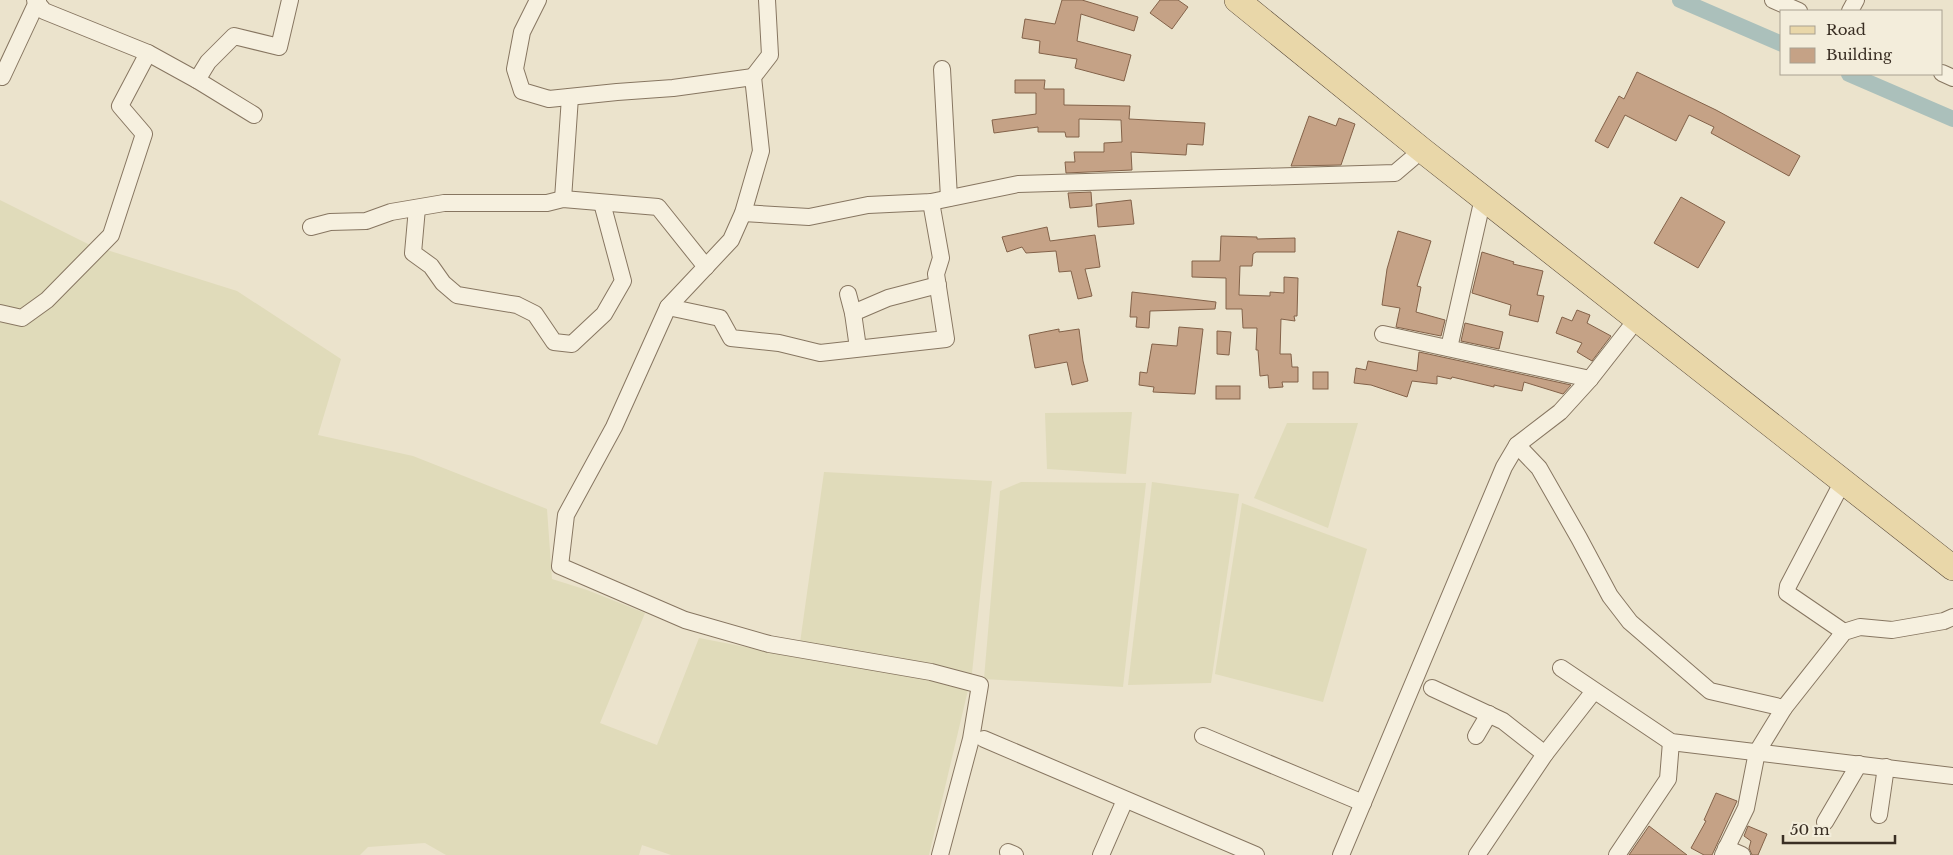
<svg xmlns="http://www.w3.org/2000/svg" width="1953" height="855" font-family="'Libre Baskerville',serif">
<style>
.farmland{fill:#e0dbba}
.lines{fill:none;stroke-linecap:round;stroke-linejoin:round}
.canal{stroke:#abc0bb;stroke-width:16}
.building{fill:#c5a286;stroke:#836249}
.minor-casing{stroke:#877661;stroke-width:18}
.primary-casing{stroke:#554535;stroke-width:26}
.minor{stroke:#f6f0df;stroke-width:16}
.primary{stroke:#e9d7a9;stroke-width:25}
</style>
<rect width="100%" height="100%" fill="#ebe3cc"/>
<g class="farmland">
<path d="M0,200L88,244L237,291L341,359L318,435L413,456L547,509L552,579L587,590L645,613L600,723L657,745L699,638L798,657L824,472L992,481L972,673L929,855H671L642,845L639,855H446L425,843L368,847L360,855H0Z"/>
<path d="M1132,412L1126,474L1047,469L1045,413Z"/>
<path d="M1287,423H1358L1328,528L1254,498Z"/>
<path d="M1021,482L1146,483L1123,687L984,679L1000,491Z"/>
<path d="M1152,482L1239,494L1211,683L1128,685Z"/>
<path d="M1242,503L1367,549L1323,702L1215,674Z"/>
</g>
<g class="lines">
<g class="canal">
<path d="M1680,0L1782,44"/>
<path d="M1849,74L1953,119"/>
</g>
</g>
<g class="building">
<path d="M1062,0H1082L1138,17L1134,31L1081,14L1077,41L1131,55L1124,81L1075,68L1077,59L1039,53L1040,41L1022,38L1025,19L1055,24Z"/>
<path d="M1160,0H1178L1188,7L1172,29L1150,13Z"/>
<path d="M1637,72L1716,110L1800,156L1789,176L1711,133L1714,127L1689,115L1676,141L1625,115L1608,148L1595,141L1619,96L1624,99Z"/>
<path d="M1015,80H1045L1044,89H1064V105L1130,106L1129,119L1205,123L1203,145L1187,144L1186,155L1131,152L1132,170L1066,173L1065,162H1075L1074,152H1104V143L1122,142L1121,120L1079,119V137H1066L1065,132H1038V127L994,133L992,120L1036,114V93H1015Z"/>
<path d="M1309,116L1336,126L1339,118L1355,124L1341,165L1291,166Z"/>
<path d="M1091,192L1092,206L1070,208L1068,193Z"/>
<path d="M1681,197L1725,222L1698,268L1654,243Z"/>
<path d="M1131,200L1134,224L1098,227L1096,204Z"/>
<path d="M1047,227L1050,241L1095,235L1100,267L1085,269L1092,296L1078,299L1071,271L1059,272L1056,251L1026,253L1022,247L1007,252L1002,237Z"/>
<path d="M1398,231L1431,241L1417,286L1421,287L1416,312L1445,320L1441,336L1396,327L1400,308L1382,305L1387,269Z"/>
<path d="M1221,236L1257,237V239L1295,238V252H1256L1253,254L1252,266H1240L1239,295L1270,296V292L1284,293V277L1298,278L1297,316H1294L1295,321L1281,319L1280,354H1291L1292,367H1298V382H1282L1283,387L1269,388L1268,375L1260,376L1258,350H1256L1257,328H1243L1242,309H1226V278L1192,277V261H1220Z"/>
<path d="M1482,252L1514,262L1513,264L1543,271L1537,295L1544,296L1538,322L1509,315L1511,305L1472,293Z"/>
<path d="M1132,292L1216,302L1215,309L1150,311L1149,328L1136,327L1137,317H1130Z"/>
<path d="M1577,310L1590,315L1587,323L1611,336L1592,361L1577,352L1582,343L1556,333L1562,317L1572,321Z"/>
<path d="M1465,323L1503,332L1499,349L1461,341Z"/>
<path d="M1179,327L1203,329L1195,394L1153,392L1154,387L1139,385L1140,372L1147,373L1152,344L1177,346Z"/>
<path d="M1059,329V332L1079,329L1083,361L1088,381L1072,385L1067,362L1035,368L1029,335Z"/>
<path d="M1217,331L1231,332L1229,355L1217,354Z"/>
<path d="M1419,352L1571,385L1563,394L1524,382L1522,391L1494,385V387L1452,377L1451,379L1437,376V384L1412,381L1407,397L1371,385L1354,383L1356,368L1366,370L1368,361L1417,371Z"/>
<rect x="1313" y="372" width="15" height="17"/>
<rect x="1216" y="386" width="24" height="13"/>
<path d="M1716,793L1737,801L1712,855H1704L1691,848L1706,821L1704,820Z"/>
<path d="M1649,826L1687,855H1629Z"/>
<path d="M1748,826L1767,834L1758,855H1752L1749,848L1751,841L1744,836Z"/>
</g>
<g class="lines">
<g class="minor-casing">
<g id="minor">
<path d="M35,0L44,11L148,53L197,80L254,115"/>
<path d="M538,0L522,32L515,69L522,91L549,99L617,92L673,88L753,77"/>
<path d="M767,0L770,55L753,77L761,151L743,213L731,240L668,307L614,427L566,515L560,566L685,620L769,644L931,672L980,685L971,739L940,855"/>
<path d="M1773,0L1799,11"/>
<path d="M1850,11L1856,0"/>
<path d="M942,69L949,198"/>
<path d="M1942,73L1953,78"/>
<path d="M2,77L38,0"/>
<path d="M197,80L208,62L234,36L279,47L290,0"/>
<path d="M563,199L570,97"/>
<path d="M417,208L413,253L431,266L443,283L457,295L517,305L535,314L554,342L572,344L604,314L623,281L602,203"/>
<path d="M743,213L809,217L868,205L931,202L1018,184L1395,173L1422,150"/>
<path d="M311,227L330,222L366,221L391,212L444,203H547L563,199L658,207L706,267"/>
<path d="M848,294L853,313L858,348"/>
<path d="M668,307L720,318L731,338L779,343L820,353L946,339L936,274L941,258L931,202"/>
<path d="M0,313L22,318L47,300L111,235L144,134L120,106L148,53"/>
<path d="M853,313L888,298L938,285"/>
<path d="M1383,334L1590,379"/>
<path d="M1449,348L1483,198"/>
<path d="M1517,445L1539,468L1579,538L1610,596L1630,622L1710,691L1784,708"/>
<path d="M1843,481L1788,586L1787,593L1844,632"/>
<path d="M1561,668L1671,742L1953,776"/>
<path d="M1432,688L1503,721L1545,754"/>
<path d="M1203,736L1363,803"/>
<path d="M1476,736L1489,714"/>
<path d="M984,739L1256,855"/>
<path d="M1879,815L1886,767"/>
<path d="M1825,822L1859,764"/>
<path d="M1726,848L1742,855"/>
<path d="M1008,852L1015,855"/>
<path d="M1101,855L1125,800"/>
<path d="M1341,855L1504,467L1517,445L1560,412L1590,379L1637,319"/>
<path d="M1477,855L1545,754L1594,691"/>
<path d="M1617,855L1668,779L1671,742"/>
<path d="M1723,855L1746,808L1757,752L1784,708L1844,632L1860,627L1892,630L1944,621L1953,617"/>
</g>
</g>
<g class="primary-casing">
<path id="primary" d="M1237,0L1422,150L1953,568"/>
</g>
<use href="#minor" class="minor"/>
<use href="#primary" class="primary"/>
</g>
<rect x="1780" y="10" width="162" height="65" fill="#f3eddb" stroke="#a9a191"/>
<rect x="1790" y="26" width="25" height="8" fill="#e9d7a9" stroke="#a9a191"/>
<text x="1826" y="35" font-size="15" fill="#392e23">Road</text>
<rect x="1790" y="48" width="25" height="15" fill="#c5a286" stroke="#a9a191"/>
<text x="1826" y="60" font-size="15" fill="#392e23">Building</text>
<path d="M1783 835v8h112v-8" fill="none" stroke="#392e23" stroke-width="2.5"/>
<text x="1790" y="835" font-size="15" fill="#392e23" stroke="#f3eddb" stroke-width="4" paint-order="stroke">50 m</text>
</svg>
